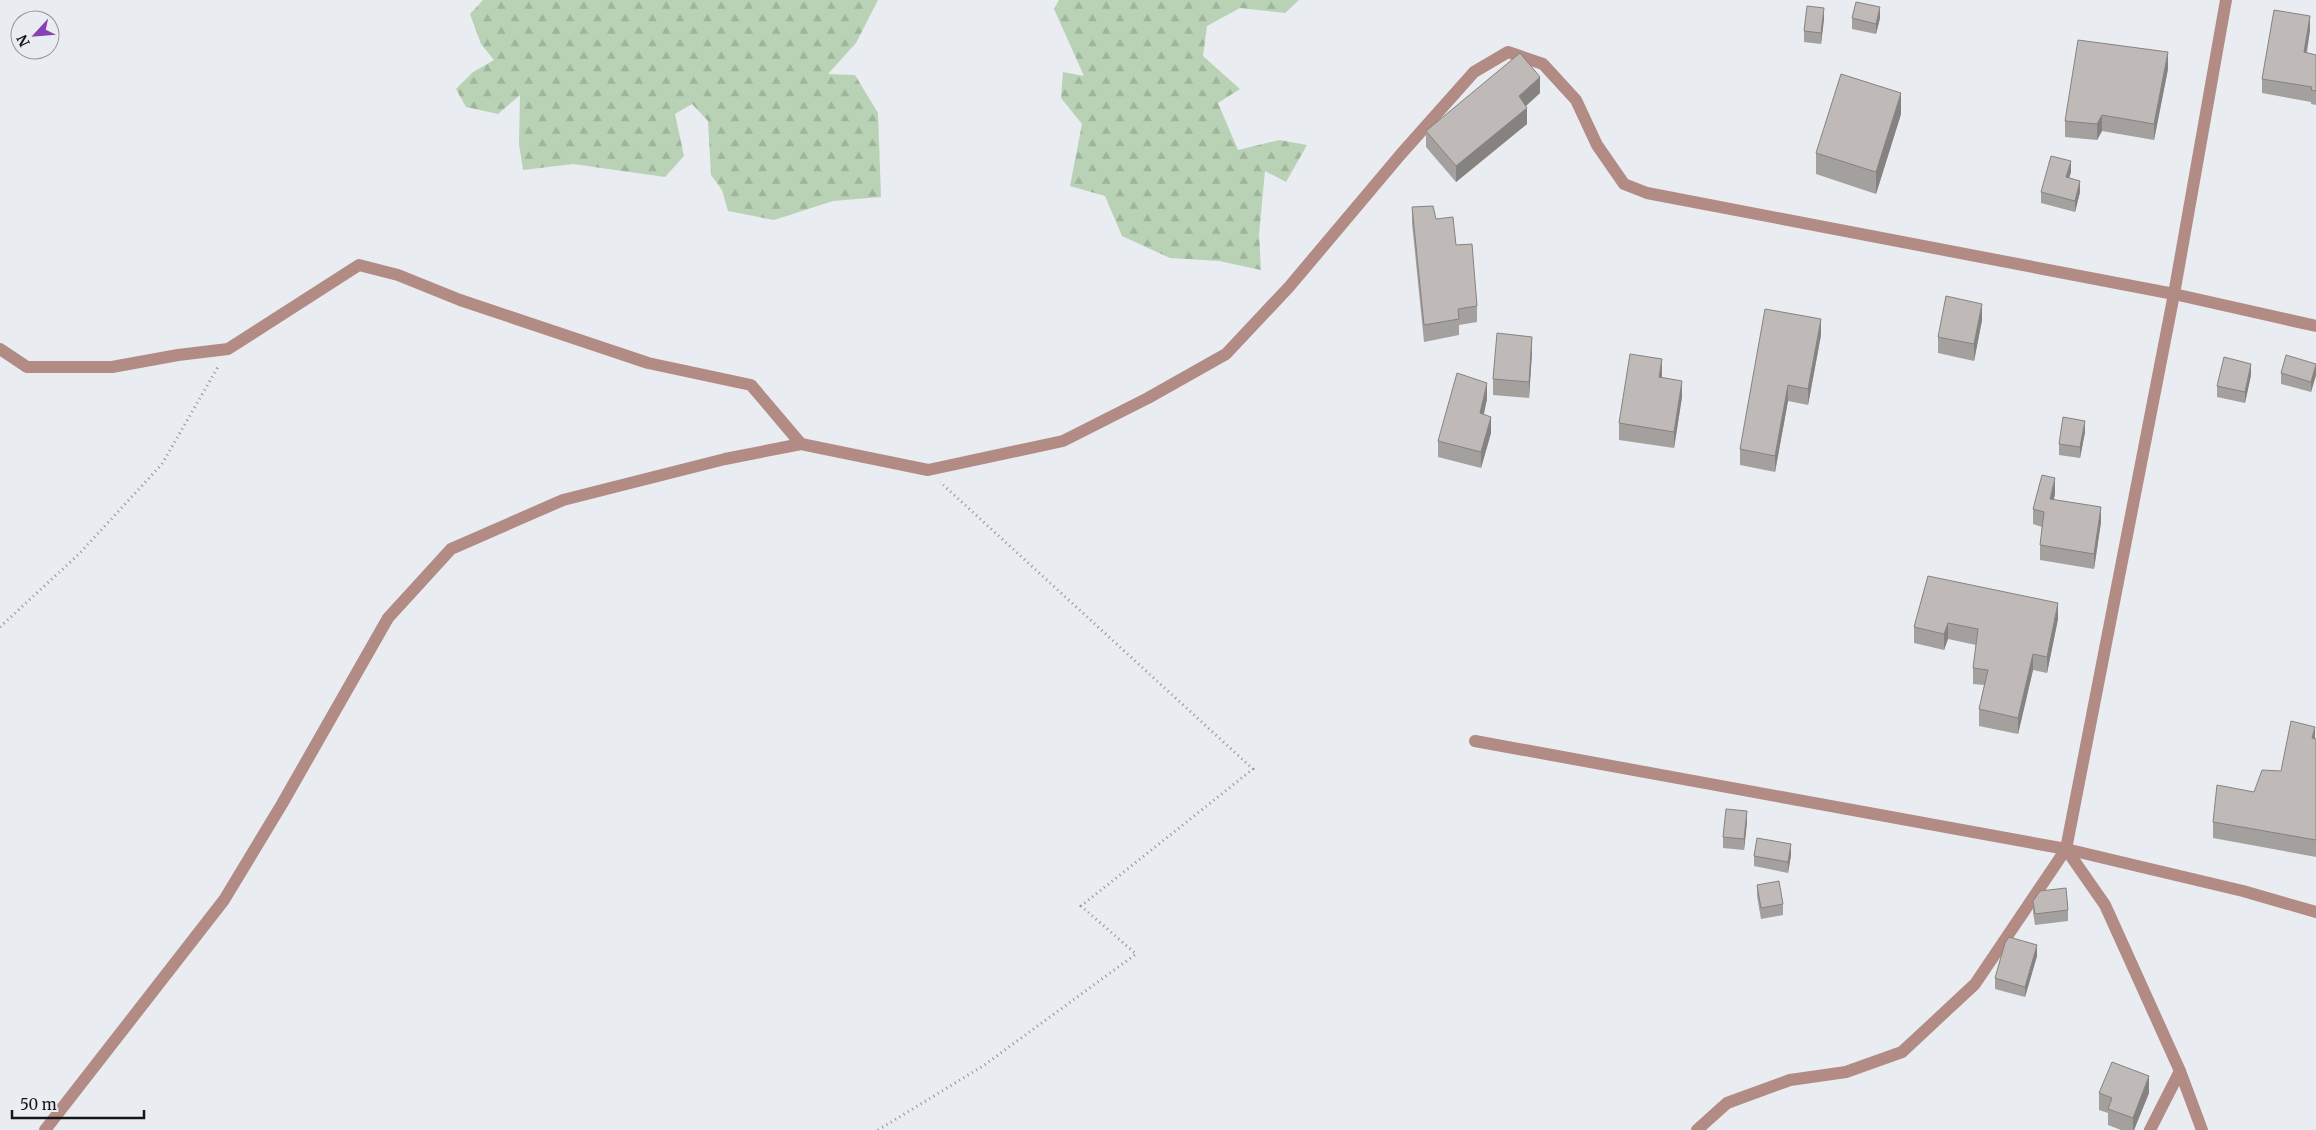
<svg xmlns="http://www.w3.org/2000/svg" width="2316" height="1130" font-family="Merriweather,serif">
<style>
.forest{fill:url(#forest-firs)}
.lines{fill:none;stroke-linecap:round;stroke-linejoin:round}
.path{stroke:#909296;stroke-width:3;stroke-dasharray:1 4;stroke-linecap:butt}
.minor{stroke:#b28b84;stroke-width:12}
.wall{fill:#a4a09d}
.shaded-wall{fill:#868280}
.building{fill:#bfbab7;stroke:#868280}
</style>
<defs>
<pattern id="forest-firs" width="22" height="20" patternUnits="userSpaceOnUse" patternTransform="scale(1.25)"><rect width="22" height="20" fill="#b9d2b5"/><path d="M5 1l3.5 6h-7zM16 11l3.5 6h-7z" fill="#9eb49b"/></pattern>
</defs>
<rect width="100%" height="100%" fill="#e9ecf1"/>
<g class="forest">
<path d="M483,0H878L856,43L828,74L855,75L878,113L881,197L833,201L774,220L728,211L722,190L711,175L708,121L692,104L675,114L684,156L665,177L573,164L523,170L519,144L520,95L498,114L466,107L456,89L473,72L494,60L481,44L470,14Z"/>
<path d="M1059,0H1299L1285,13L1240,8L1207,26L1203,56L1240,89L1218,103L1238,150L1279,140L1307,145L1286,182L1265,171L1259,234L1261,270L1219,261L1170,258L1122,236L1105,196L1070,186L1082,124L1061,98L1063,72L1084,76L1054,9Z"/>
</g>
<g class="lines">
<g class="path">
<path d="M0,627L79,554L162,464L219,365"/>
<path d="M878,1130L983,1066L1136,954L1081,906L1253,769L940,482"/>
</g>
<g class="minor">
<path d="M0,349L27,367H112L178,355L228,349L359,265L398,275L460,300L648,363L751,385L801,444"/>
<path d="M1475,741L2066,849L2243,891L2316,912"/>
<path d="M45,1130L224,900L282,804L388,618L451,549L563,500L725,459L801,444L928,470L1063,441L1148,398L1226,354L1289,287L1401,154L1474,72L1508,52L1543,64L1576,100L1597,145L1624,184L1647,193L2174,294L2316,326"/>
<path d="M1697,1130L1727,1103L1790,1080L1846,1072L1902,1052L1975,984L2066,849"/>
<path d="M2150,1130L2180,1071"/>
<path d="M2202,1130L2180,1071L2105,905L2066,849L2174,294L2226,0"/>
</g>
</g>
<g class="wall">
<path d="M1852,18H1880L1876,34L1852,29Z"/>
<path d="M1824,19L1821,44L1804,42V31Z"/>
<path d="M2310,30L2307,53L2316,55V105L2311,104V102L2262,93V79Z"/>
<path d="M2168,69L2154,140L2102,131L2097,140L2065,137V121Z"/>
<path d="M1540,93L1526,106L1527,124L1456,182L1426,147V131Z"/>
<path d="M1901,114L1876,194L1816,174V153Z"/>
<path d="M2071,172L2069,178L2080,192L2075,212L2041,203V192Z"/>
<path d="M1412,207L1436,219L1456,245L1477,306V322L1459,325V335L1424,342L1412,223Z"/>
<path d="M1982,320L1974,361L1938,353V337Z"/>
<path d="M1821,335L1808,405L1788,401L1775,472L1740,465V449Z"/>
<path d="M1532,353L1529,398L1493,395V379Z"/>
<path d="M2281,373L2316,375L2311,392L2281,384Z"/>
<path d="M1662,375V378L1682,397L1674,448L1619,440V423Z"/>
<path d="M2251,375L2245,403L2217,397V386Z"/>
<path d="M1487,399L1484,414L1491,433L1481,468L1438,457V441Z"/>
<path d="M2085,432L2080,458L2059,455V444Z"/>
<path d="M2055,494L2054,500L2101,522L2094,569L2040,560V545L2042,527L2033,524V509Z"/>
<path d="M1928,576L2058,619L2047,673L2033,670L2018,734L1979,726V709L1984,685L1973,684V668L1976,645L1948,639L1944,650L1914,643V627Z"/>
<path d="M2315,739H2316V857L2213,838V822L2254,792L2281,771Z"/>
<path d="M1747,822L1744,850L1723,848V837Z"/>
<path d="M1791,855L1788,873L1754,866V856Z"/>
<path d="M1757,885L1783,904V915L1761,919L1757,896Z"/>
<path d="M2033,901L2068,910V921L2035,925L2033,912Z"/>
<path d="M2037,956L2025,997L1995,989V978Z"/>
<path d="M2099,1093H2149L2134,1130H2121L2108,1125V1113L2099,1110Z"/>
</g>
<g class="shaded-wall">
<path d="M1880,7V18L1876,34V24Z"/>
<path d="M1824,8V19L1821,44V33Z"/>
<path d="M2310,16V30L2304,66V52Z"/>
<path d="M2168,52V69L2154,140V124Z"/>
<path d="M1540,77V93L1519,112V96Z"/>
<path d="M1901,93V114L1876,194V172Z"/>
<path d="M1527,108V124L1456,182V166Z"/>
<path d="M2102,115V131L2097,140V124Z"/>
<path d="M2071,161V172L2066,188V177Z"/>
<path d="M2080,181V192L2075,212V201Z"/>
<path d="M1982,304V320L1974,361V344Z"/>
<path d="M1821,319V335L1808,405V389Z"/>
<path d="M1532,337V353L1529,398V382Z"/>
<path d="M1662,359V375L1659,393V377Z"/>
<path d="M2251,364V375L2245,403V392Z"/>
<path d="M2316,364V375L2311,392V382Z"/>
<path d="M1682,381V397L1674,448V432Z"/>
<path d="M1487,383V399L1480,429V413Z"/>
<path d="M1788,385V401L1775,472V456Z"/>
<path d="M1491,417V433L1481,468V452Z"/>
<path d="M2085,421V432L2080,458V447Z"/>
<path d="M2055,478V494L2050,514V499Z"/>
<path d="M2101,507V522L2094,569V554Z"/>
<path d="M2058,603V619L2047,673V657Z"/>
<path d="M1948,623V639L1944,650V634Z"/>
<path d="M2033,654V670L2018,734V718Z"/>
<path d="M2315,727V743L2312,738Z"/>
<path d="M1747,811V822L1744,850V839Z"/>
<path d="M1791,844V855L1788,873V862Z"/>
<path d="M2037,945V956L2025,997V987Z"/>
<path d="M2149,1076V1093L2134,1130H2133V1118Z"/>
</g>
<g class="building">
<path d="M1856,2L1880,7L1876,24L1852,18Z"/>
<path d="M1807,6L1824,8L1821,33L1804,31Z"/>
<path d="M2274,10L2310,16L2304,52L2316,55V91L2311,90L2312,87L2262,79Z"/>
<path d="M2078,40L2168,52L2154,124L2102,115L2097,124L2065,121Z"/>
<path d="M1520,53L1540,77L1519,96L1527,108L1456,166L1426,131Z"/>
<path d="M1841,74L1901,93L1876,172L1816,153Z"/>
<path d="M2051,156L2071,161L2066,177L2080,181L2075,201L2041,192Z"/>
<path d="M1433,206L1436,219L1453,217L1456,245L1472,244L1477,306L1458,309L1459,319L1424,325L1412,207Z"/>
<path d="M1946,296L1982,304L1974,344L1938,337Z"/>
<path d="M1765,309L1821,319L1808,389L1788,385L1775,456L1740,449Z"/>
<path d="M1497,333L1532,337L1529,382L1493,379Z"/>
<path d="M1630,354L1662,359L1659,377L1682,381L1674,432L1619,423Z"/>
<path d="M2286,355L2316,364L2311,382L2281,373Z"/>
<path d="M2224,357L2251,364L2245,392L2217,386Z"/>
<path d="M1457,373L1487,383L1480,413L1491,417L1481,452L1438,441Z"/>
<path d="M2063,417L2085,421L2080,447L2059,444Z"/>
<path d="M2042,475L2055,478L2050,499L2101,507L2094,554L2040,545L2044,512L2033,509Z"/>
<path d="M1928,576L2058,603L2047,657L2033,654L2018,718L1979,709L1988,670L1973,668L1978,629L1948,623L1944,634L1914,627Z"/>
<path d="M2291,721L2315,727L2312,738L2316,739V840L2213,822L2217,785L2254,792L2262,770L2281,771Z"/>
<path d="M1726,809L1747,811L1744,839L1723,837Z"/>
<path d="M1757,838L1791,844L1788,862L1754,856Z"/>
<path d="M1779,881L1783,904L1761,908L1757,885Z"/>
<path d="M2066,888L2068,910L2035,914L2033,901L2040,891Z"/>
<path d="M2009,937L2037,945L2025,987L1995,978L2005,943Z"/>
<path d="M2112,1062L2149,1076L2133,1118L2108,1109L2112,1098L2099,1093Z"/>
</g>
<g transform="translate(35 35) rotate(244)"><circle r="24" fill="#e9ecf1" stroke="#94969a"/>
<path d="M0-4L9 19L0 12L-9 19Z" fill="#8641b4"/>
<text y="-8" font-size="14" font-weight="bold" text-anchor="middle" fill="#151618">N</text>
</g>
<path d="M12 1110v8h132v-8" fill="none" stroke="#151618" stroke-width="2.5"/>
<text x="20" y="1110" font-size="15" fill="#151618" stroke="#e9ecf1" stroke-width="4" paint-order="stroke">50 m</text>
</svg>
